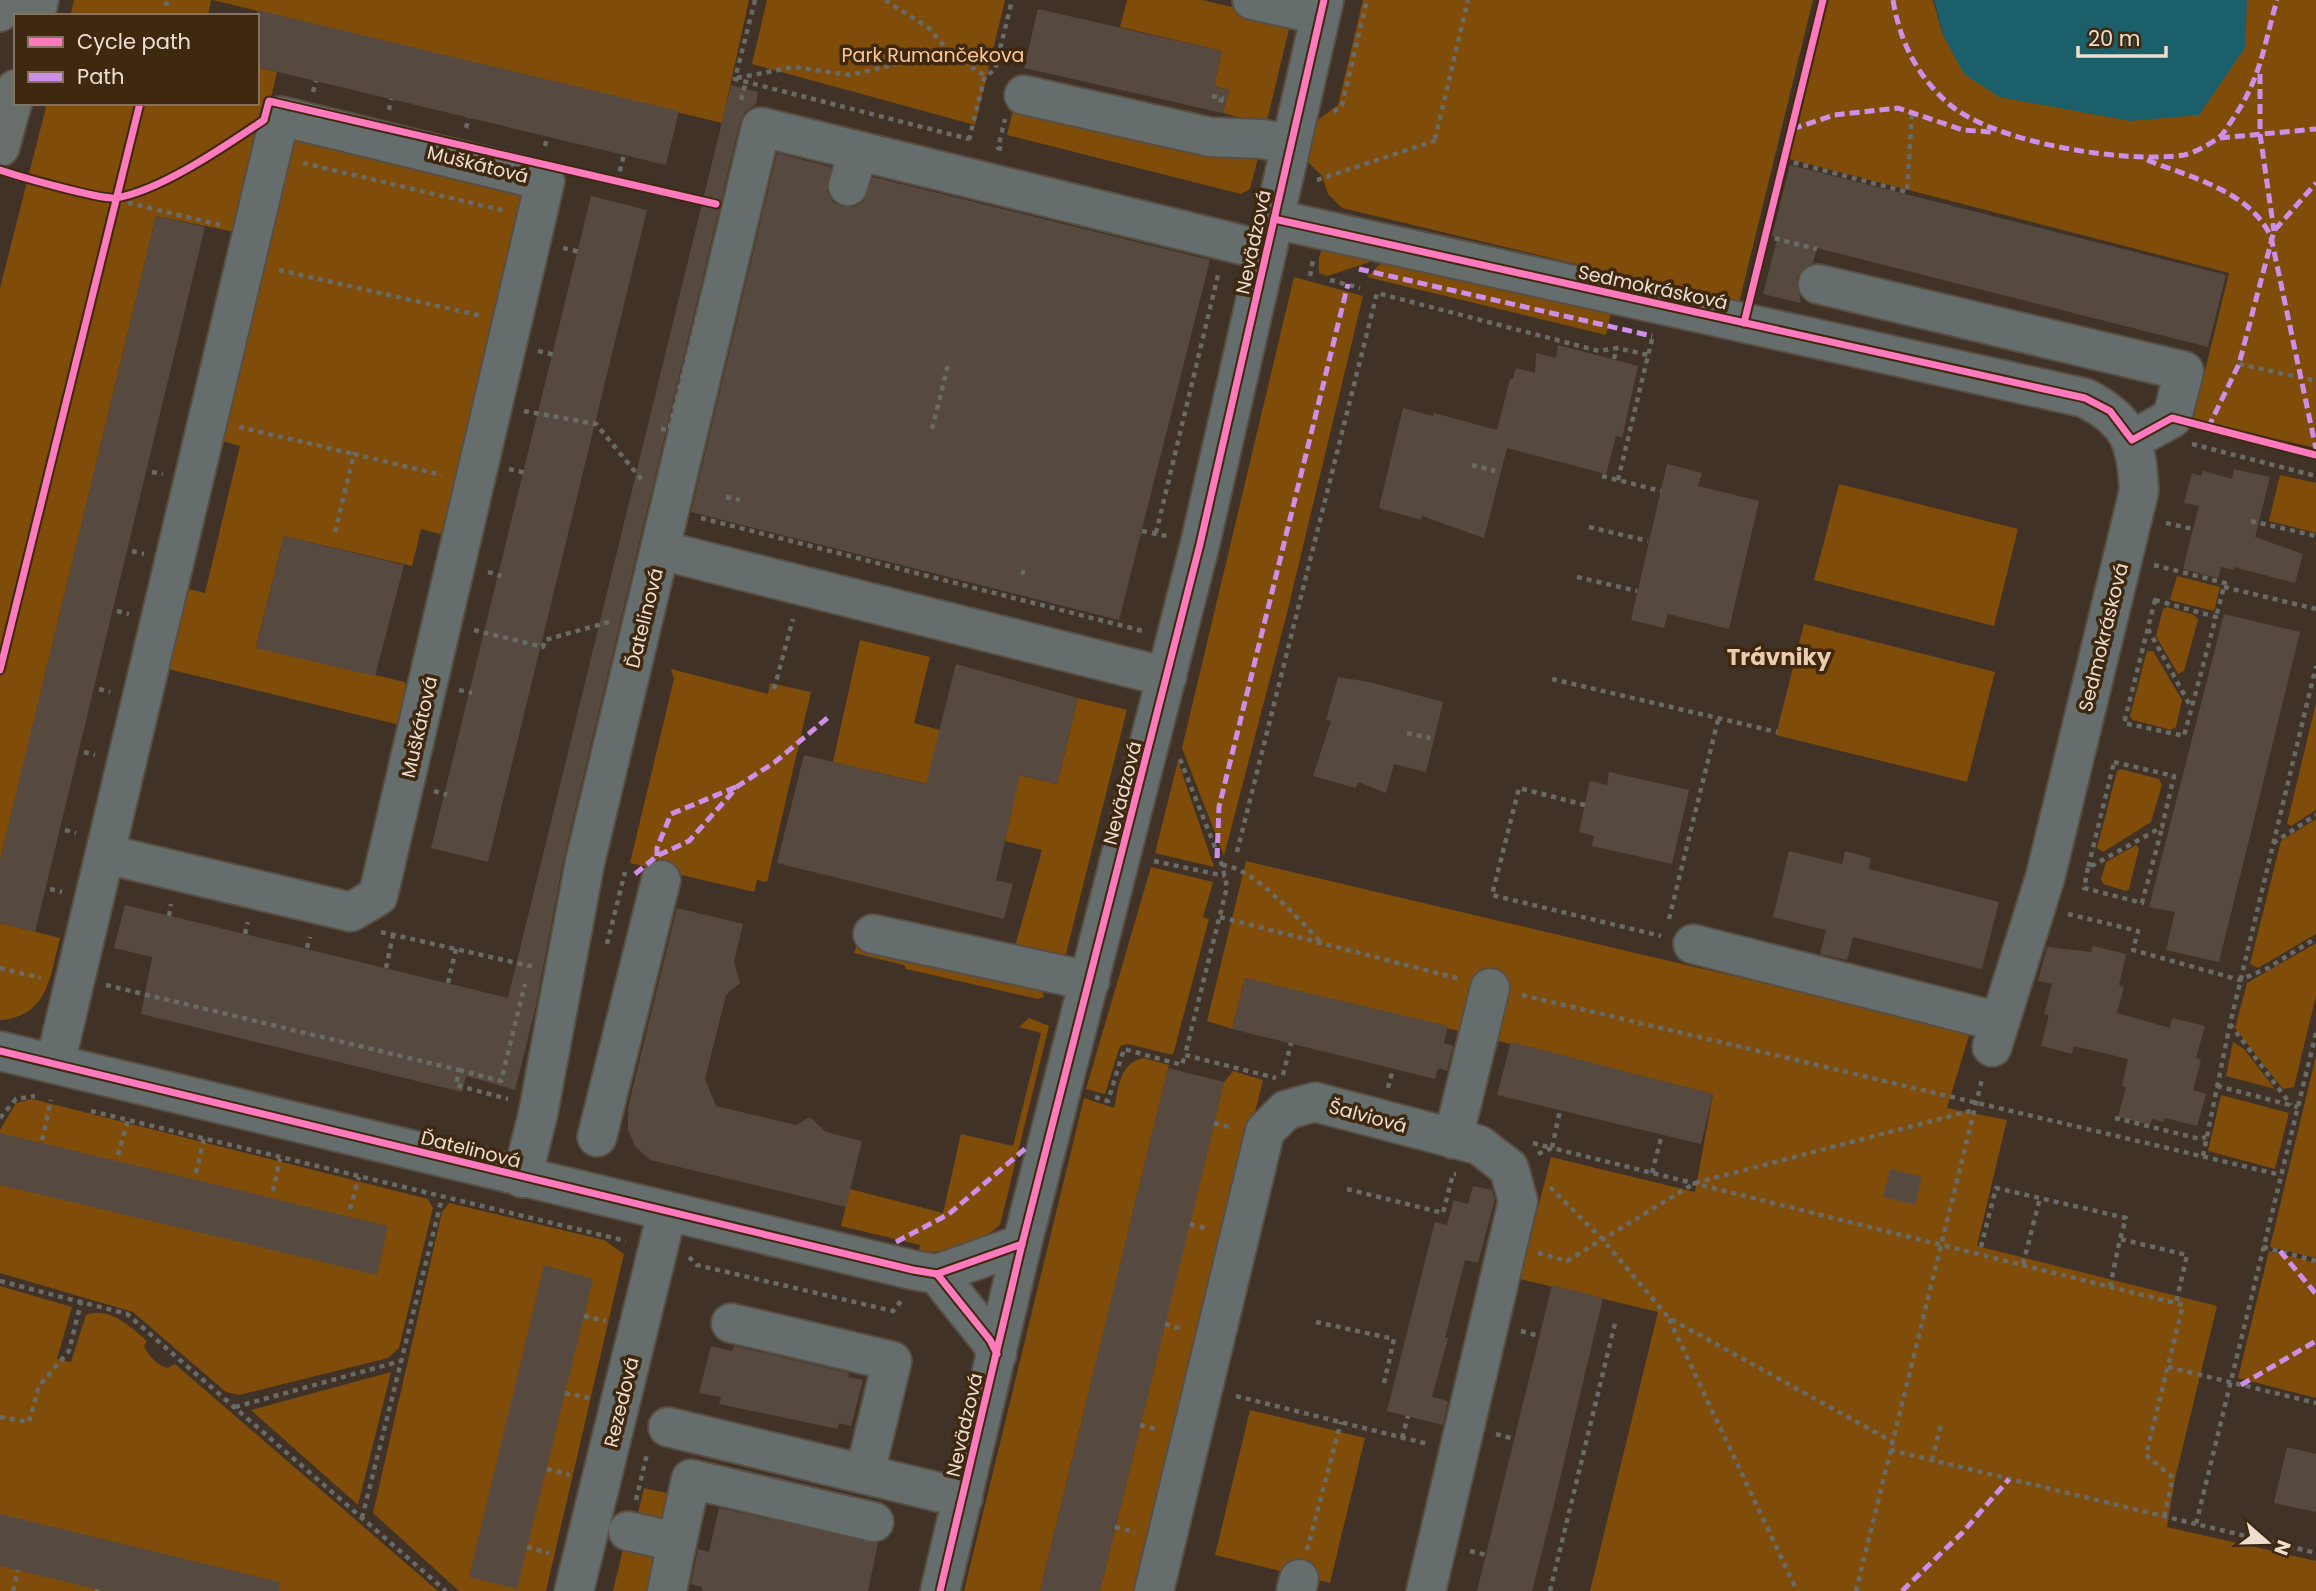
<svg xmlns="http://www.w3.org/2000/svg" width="2316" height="1591" font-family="Poppins,sans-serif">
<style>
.green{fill:#7f4c09}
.water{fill:#1a5f69}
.building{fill:#564a40}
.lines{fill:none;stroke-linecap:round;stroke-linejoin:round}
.minor-casing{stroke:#594e43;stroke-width:42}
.major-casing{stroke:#594e43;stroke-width:42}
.path{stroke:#696b67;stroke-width:4.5;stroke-dasharray:5 5;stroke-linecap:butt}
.minor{stroke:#656e6d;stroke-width:38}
.major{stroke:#686e6a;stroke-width:38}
.path-bridge{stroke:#696b67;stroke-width:4.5;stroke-dasharray:5 5;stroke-linecap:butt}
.quiet{stroke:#ce8fe9;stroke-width:5;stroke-dasharray:10 5;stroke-linecap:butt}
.cycleway-casing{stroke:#3f2810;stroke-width:11}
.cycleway{stroke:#fd7abc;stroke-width:7}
.labels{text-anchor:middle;stroke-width:7;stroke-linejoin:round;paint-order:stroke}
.park-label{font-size:19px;fill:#ffc795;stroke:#3f2810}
.street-label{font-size:19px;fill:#eeded1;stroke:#3f2810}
.quarter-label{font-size:23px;font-weight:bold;fill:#ebccb1;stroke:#3f2810}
</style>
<rect width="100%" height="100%" fill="#403226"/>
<g class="green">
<path d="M74,0H211L208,16H70Z"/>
<path d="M213,0H749L722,123Z"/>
<path d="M767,0H1005L975,125L752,64Z"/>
<path d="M1127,0H1202L1291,21L1266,125L1223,113L1229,90L1214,86L1222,51L1120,27Z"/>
<path d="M1363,0H1813L1739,303L1342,208L1328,194L1322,176L1305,159L1304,130L1338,105Z"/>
<path d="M1827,0H1933L1943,35L2244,48L2247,0H2316V448L2193,420L2229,273L1789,159Z"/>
<path d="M257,67L277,72L239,233L156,216L0,861V288L47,103H257Z"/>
<path d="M1014,106L1258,158L1250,189L1241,194L1007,135Z"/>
<path d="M286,128L537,190L443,535L421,529L412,566L284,536L256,647L405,682L408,727L168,669L180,587L205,593L240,446L215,439Z"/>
<path d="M1323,246L1373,261L1327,276L1319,273V258Z"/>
<path d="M1397,260L1611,312L1606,335L1367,277L1380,264Z"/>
<path d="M1294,277L1363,296L1287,613L1224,856L1182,748Z"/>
<path d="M2280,475L2316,483V533L2269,521Z"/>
<path d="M1839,484L2018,529L1994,626L1814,580Z"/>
<path d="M2177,576L2220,587L2214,611L2170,600Z"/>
<path d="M2167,607L2194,615L2198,620L2184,671L2178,674L2156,636L2163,609Z"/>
<path d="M1804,624L1995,672L1967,782L1776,735Z"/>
<path d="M860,640L930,657L914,723L940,730L934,755L1057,784L1078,698L1127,710L1065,958L1022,955L1016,943L1042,850L1005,841L1013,804L833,762Z"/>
<path d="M2147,651H2153L2182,700L2176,727L2171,730L2133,720L2130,716Z"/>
<path d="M671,669L768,694L770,683L811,692L767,882L757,880L754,892L630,863L674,679Z"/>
<path d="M2316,703V810L2291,826L2287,824Z"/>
<path d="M1178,761L1214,867L1155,853Z"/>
<path d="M2121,769L2159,779L2162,785L2151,822L2103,852L2097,848L2117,771Z"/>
<path d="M2316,819V934L2258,968L2250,964L2281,841Z"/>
<path d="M2136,845L2139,849L2129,889L2126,891L2103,884L2101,879L2106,862Z"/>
<path d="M1246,861L1970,1032L1947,1108L2007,1120L1977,1246L2217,1306L2175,1479L2167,1527L2316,1561V1591H1590L1658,1312L1520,1279L1551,1157L1695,1192L1713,1094L1245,978L1232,1029L1207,1021Z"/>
<path d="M1151,867L1213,882L1203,917L1209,919L1173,1055L1128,1044L1120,1046L1105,1094L1086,1089Z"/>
<path d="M0,923L60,938C50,976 49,1014 3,1020H0Z"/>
<path d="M2316,943V996L2294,1087L2283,1089L2235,1028L2247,983Z"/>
<path d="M857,944L1041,985L1044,997L1038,999L906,969L904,965L854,953Z"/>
<path d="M1029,1018L1049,1026L1000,1225C971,1249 960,1252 922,1252L919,1251L920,1245L841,1226L850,1189L943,1213L961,1134L1013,1146L1041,1033L1019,1027Z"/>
<path d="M2233,1042L2244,1049L2275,1089L2226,1076Z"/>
<path d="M2316,1056V1258L2270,1247Z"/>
<path d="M1144,1058L1169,1065L1040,1591H964L1084,1098L1114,1108C1119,1086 1120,1062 1144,1058Z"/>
<path d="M1233,1071L1263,1080L1136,1591H1100L1224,1082Z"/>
<path d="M2221,1095L2289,1113L2275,1169L2208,1151Z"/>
<path d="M32,1099L428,1199L433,1208L399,1348L388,1358L239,1395L226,1392L133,1312L0,1273V1130L16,1103Z"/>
<path d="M449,1203L604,1240L624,1254L546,1591H459L373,1513L442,1212Z"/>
<path d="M2269,1251L2316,1263V1398L2238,1378Z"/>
<path d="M0,1286L72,1307L57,1359L71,1362L86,1315C109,1306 131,1327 147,1341L144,1346C148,1356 158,1366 168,1368L175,1364L438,1591H0Z"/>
<path d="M391,1372L358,1505L251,1410Z"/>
<path d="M1250,1410L1365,1438L1330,1583L1215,1555Z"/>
<path d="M644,1488L680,1496L673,1529L636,1521Z"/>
<path d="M625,1541L668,1550L659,1591H613Z"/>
</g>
<path class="water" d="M1934,0H2247L2245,48L2199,115L2130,121L1999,97L1964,74L1943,35Z"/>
<g class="building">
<path d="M1038,9L1222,51L1214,86L1229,90L1223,113L1024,68Z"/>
<path d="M257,10L679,111L666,165L257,67Z"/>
<path d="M731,85L758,92L756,104L745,112L740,122L564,857L535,1010L515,1090L466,1076L462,1092L141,1014L152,957L114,948L125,905L508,998Z"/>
<path d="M777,153L831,167L827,192L833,202L843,207H854L864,201L873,177L1210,260L1119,620L691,512Z"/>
<path d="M1790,165L2226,275L2208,347L1817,248L1813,263L1803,269L1797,278L1801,303L1763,294L1777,239L1772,236Z"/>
<path d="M591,196L647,210L488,862L431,848Z"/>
<path d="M156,216L205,227L35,932L0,923V860Z"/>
<path d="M1558,345L1638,366L1622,438L1616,436L1606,474L1507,448L1484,538L1422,516L1421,520L1379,508L1403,408L1433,416L1434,413L1497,430L1510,379H1513L1516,368L1535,373L1536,353L1556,358Z"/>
<path d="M1667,464L1702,473L1698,486L1759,501L1729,629L1668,614L1664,628L1631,620Z"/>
<path d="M2234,469L2270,477L2255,537L2303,554L2295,583L2234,567L2233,570L2221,567L2218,578L2183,569L2199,506L2184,503L2192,473L2201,476L2203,471L2232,479Z"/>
<path d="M284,536L404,565L375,676L256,648Z"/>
<path d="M2224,614L2300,632L2219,962L2166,950L2175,912L2149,907Z"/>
<path d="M956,664L1078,698L1057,784L1020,775L996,880L1013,884L1004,919L777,863L804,755L926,784Z"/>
<path d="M1338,677L1369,682L1443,702L1426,772L1394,764L1386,793L1358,782L1356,788L1313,776L1331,721L1326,720Z"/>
<path d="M1609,772L1689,790L1672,864L1592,846L1594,836L1579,832L1590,781L1607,785Z"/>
<path d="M1789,851L1842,864L1845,851L1871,858L1869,869L1999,902L1982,969L1853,937L1847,960L1820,954L1826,930L1773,917Z"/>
<path d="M677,908L743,924L734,962L740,983L726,995L705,1079L716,1106L796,1125L810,1117L826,1132L862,1141L846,1207L650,1160L635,1146L628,1130V1107Z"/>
<path d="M2093,946L2126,954L2119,985L2124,987L2117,1013L2170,1028L2172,1018L2205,1026L2196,1058L2201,1060L2193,1090L2206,1094L2197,1126L2165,1118L2163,1122L2152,1119L2150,1125L2118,1117L2126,1087L2122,1086L2128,1059L2074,1046L2072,1054L2041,1046L2049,1015L2044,1014L2052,984L2038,981L2047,947L2091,952Z"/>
<path d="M1245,978L1448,1026L1444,1043L1453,1046L1447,1071L1438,1068L1435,1079L1232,1029Z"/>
<path d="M1511,1042L1713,1094L1701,1144L1497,1095Z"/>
<path d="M1168,1068L1224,1082L1200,1183L1100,1591H1040Z"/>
<path d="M0,1133L388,1226L377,1275L0,1185Z"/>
<path d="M1890,1169L1922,1177L1915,1205L1883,1197Z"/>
<path d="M1473,1186L1492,1190L1495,1199L1478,1263L1465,1260L1445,1338H1448L1432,1397L1448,1401L1443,1425L1387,1411L1435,1222L1447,1225L1454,1200L1468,1204Z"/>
<path d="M544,1265L593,1279L517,1589L469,1577Z"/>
<path d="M1552,1285L1603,1298L1554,1504L1532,1591H1477Z"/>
<path d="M711,1346L732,1351L734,1346L849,1373L848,1377L863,1380L851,1426L839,1423L838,1429L719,1404L721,1397L699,1393Z"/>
<path d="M2287,1447L2316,1454V1512L2274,1503Z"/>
<path d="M719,1508L878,1543L868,1591H702V1587L691,1584L698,1549L709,1552Z"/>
<path d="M0,1514L280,1582L279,1591H104L0,1566Z"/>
</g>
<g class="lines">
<g class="minor-casing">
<g id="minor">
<path d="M1252,0L1320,15"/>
<path d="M1024,95L1210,137L1263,139L1289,145"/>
<path d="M848,186L858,152"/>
<path d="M1274,219L2085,398C2130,421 2137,443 2139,491L2045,878L1992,1047"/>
<path d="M1818,284L2184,371L2172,418L2132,440"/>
<path d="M660,550L1167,677"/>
<path d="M873,934L1090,981"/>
<path d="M1693,944L2000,1022"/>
<path d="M0,1051L913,1270L937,1274L1022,1244"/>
<path d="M55,1064L280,116L545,181L378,896L351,912L105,854"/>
<path d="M597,1137L661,880"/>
<path d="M1453,1139L1490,988"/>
<path d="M522,1178L538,1114L585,862L761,127L1267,251"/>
<path d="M937,1274L990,1340L997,1354"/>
<path d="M731,1323L892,1361L865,1473"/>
<path d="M668,1427L963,1498"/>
<path d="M628,1531L677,1542L667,1591"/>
<path d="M677,1542L691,1479L874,1522"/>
<path d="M574,1591L667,1212"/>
<path d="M940,1591L1022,1244L1200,544L1324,0"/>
<path d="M1154,1591L1265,1131L1286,1110L1315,1102L1479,1145L1509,1168L1518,1201L1426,1591"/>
<path d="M1296,1591L1299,1579"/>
</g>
</g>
<g class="major-casing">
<g id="major">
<path d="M0,12L3,0"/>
<path d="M35,16L39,0"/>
<path d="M0,147L16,89"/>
</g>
</g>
<g class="path">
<path d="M755,0L735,79L969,139"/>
<path d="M885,0L929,28L949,52L985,76"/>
<path d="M164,5L173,0"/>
<path d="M737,78L794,67L850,75L949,52"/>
<path d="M313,92L316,81"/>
<path d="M1212,96L1222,98L1220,104"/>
<path d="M741,100L746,81"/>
<path d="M389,110L391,99"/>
<path d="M1334,112L1342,105L1367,0"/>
<path d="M466,128L469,118"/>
<path d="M1435,139L1468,0"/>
<path d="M969,140L985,76L995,70L1012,0"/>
<path d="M545,146L547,137"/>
<path d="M1002,149L998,148L1005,119"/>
<path d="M1784,160L1907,192L1912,112"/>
<path d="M303,163L506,211"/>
<path d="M576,172L711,203"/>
<path d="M21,177L220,225"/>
<path d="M1317,180L1440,139"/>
<path d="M617,181L624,155"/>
<path d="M114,198C159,183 201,162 240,136"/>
<path d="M1765,236L1817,249"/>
<path d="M563,248L580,252"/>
<path d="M279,270L482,316"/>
<path d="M1310,276L1313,260"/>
<path d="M1330,280L1360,288"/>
<path d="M1752,292L1823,0"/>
<path d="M538,351L555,355"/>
<path d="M1614,359L1617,348"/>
<path d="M2239,364L2316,381"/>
<path d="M524,411L596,424L642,480"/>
<path d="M239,427L354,454"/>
<path d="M2205,427L2316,455"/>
<path d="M932,429L949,361"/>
<path d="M2192,444L2316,476"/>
<path d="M1472,465L1495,471"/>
<path d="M509,469L526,473"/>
<path d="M152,472L163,474"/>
<path d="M1602,476L1661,491"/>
<path d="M1618,480L1653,335"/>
<path d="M726,497L740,500"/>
<path d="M701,518L1143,631"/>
<path d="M2251,521L2316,536"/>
<path d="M2166,523L2193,529"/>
<path d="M1589,527L1648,541"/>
<path d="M1142,531L1167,536"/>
<path d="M335,532L354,454L442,475"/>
<path d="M1156,533L1219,271"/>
<path d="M132,551L144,554"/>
<path d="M2154,565L2225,583L2216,617"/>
<path d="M488,572L501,576"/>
<path d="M1021,572L1025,573"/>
<path d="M1577,577L1637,591"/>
<path d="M2224,587L2316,609"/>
<path d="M2155,600L2216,617L2184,736L2124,723Z"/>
<path d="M117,611L129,614"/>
<path d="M2148,629L2191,707"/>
<path d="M474,630L543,647L545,640L609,622"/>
<path d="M1552,679L1777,732"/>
<path d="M99,689L110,692"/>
<path d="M774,689L793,619"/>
<path d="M459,690L472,693"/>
<path d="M1407,733L1430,738"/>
<path d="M84,752L95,755"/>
<path d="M1180,759L1222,865L1227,887L1185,1055L1276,1078"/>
<path d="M2114,762L2174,776L2162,827L2088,868Z"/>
<path d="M434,791L447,795"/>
<path d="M1585,805L1519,788L1492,895L1661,936"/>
<path d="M65,830L76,833"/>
<path d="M2273,843L2316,815"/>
<path d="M1237,852L1377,293L1599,351L1617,348L1648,355"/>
<path d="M1154,861L1225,876"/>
<path d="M1222,865C1253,867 1298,919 1321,942"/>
<path d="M2088,868L2084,888L2142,903L2162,828"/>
<path d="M50,889L62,892"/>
<path d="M2068,914L2138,931L2133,950L2240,980L2268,968L2316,938"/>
<path d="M169,916L171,904"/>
<path d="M1220,917L1460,979"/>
<path d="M1669,919L1718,720"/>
<path d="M381,932L530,966V962"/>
<path d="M245,934L248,922"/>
<path d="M607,944L625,872"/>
<path d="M307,948L310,937"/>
<path d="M0,968L41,978"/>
<path d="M386,968L393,935"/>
<path d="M448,983L456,949"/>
<path d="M106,985L459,1070L456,1085L508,1099"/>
<path d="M1522,995L2281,1175"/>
<path d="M2230,1024L2291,1105"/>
<path d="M2316,1033L2196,1524L2316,1553"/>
<path d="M459,1070L501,1081L525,984"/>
<path d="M1283,1075L1291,1043"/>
<path d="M2217,1086L2298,1107"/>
<path d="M1388,1088L1393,1069"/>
<path d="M1095,1097L1108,1101L1124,1049L1182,1065L1185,1055"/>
<path d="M91,1111L626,1241"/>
<path d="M0,1118L16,1099L35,1096"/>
<path d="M2115,1118L2200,1139L2206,1137"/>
<path d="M1214,1123L1233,1128"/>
<path d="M42,1140L51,1100"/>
<path d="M1533,1143L1552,1148L1560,1110"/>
<path d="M1538,1154L1552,1148L2183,1305L2146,1455L2173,1478L2164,1516"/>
<path d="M118,1155L128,1120"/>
<path d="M2203,1156L2230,1024L2316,666"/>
<path d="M196,1173L204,1138"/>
<path d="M1652,1173L1662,1134"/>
<path d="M1550,1187L1603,1240L1669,1318L1893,1442"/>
<path d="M1347,1189L1443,1213L1453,1174H1456"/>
<path d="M273,1191L280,1159"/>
<path d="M350,1209L359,1177"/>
<path d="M1190,1224L1208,1229"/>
<path d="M1981,1247L1996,1188L2126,1218L2120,1239"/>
<path d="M2263,1247L2316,1261"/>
<path d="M1538,1253L1567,1261L1695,1183L1974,1110"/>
<path d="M689,1257L697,1265L893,1311L901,1301"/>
<path d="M2023,1264L2040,1198"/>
<path d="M0,1281L127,1314L446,1591"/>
<path d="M2110,1287L2120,1239L2187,1255L2176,1303"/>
<path d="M584,1316L606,1321"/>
<path d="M1669,1319L1797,1591"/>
<path d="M1316,1322L1394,1339L1384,1383"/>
<path d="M1165,1324L1183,1329"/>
<path d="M1521,1331L1539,1336"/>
<path d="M2168,1367L2316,1403"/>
<path d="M565,1393L589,1398"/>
<path d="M1236,1396L1428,1444"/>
<path d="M235,1407L401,1361"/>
<path d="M0,1417L29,1422L39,1386L69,1351L81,1302"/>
<path d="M1140,1425L1159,1430"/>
<path d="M1496,1434L1514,1439"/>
<path d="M1402,1438L1408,1416"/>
<path d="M1890,1450L2196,1524"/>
<path d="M1932,1460L1942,1421"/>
<path d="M547,1469L570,1475"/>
<path d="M636,1500L647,1454"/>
<path d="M362,1518L442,1198"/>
<path d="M1115,1527L1135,1532"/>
<path d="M527,1547L549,1553"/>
<path d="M1307,1550L1341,1422"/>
<path d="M1470,1551L1486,1555"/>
<path d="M13,1591L18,1570"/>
<path d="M97,1591V1589"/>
<path d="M1550,1591L1616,1319"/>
<path d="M1856,1591L1982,1079"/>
</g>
<use href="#minor" class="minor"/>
<use href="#major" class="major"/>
<g class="path-bridge">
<path d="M735,209L754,214"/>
<path d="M661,429L669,430L703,296L732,304"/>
</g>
<g class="quiet">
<path d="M1893,0C1900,42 1917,76 1949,104C1994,143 2126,164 2184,155C2194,153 2208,145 2217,139C2223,135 2227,128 2230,123C2261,80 2263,48 2277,0"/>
<path d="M2260,74V134L2274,231"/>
<path d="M1792,129L1834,115L1898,108L1963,130L1992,132"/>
<path d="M2220,138L2316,129"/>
<path d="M2147,160C2192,178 2250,191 2271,237L2316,449"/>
<path d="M1359,269L1652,336"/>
<path d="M2208,428L2239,364L2274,231L2316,183"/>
<path d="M657,856V848L671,814L736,787"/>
<path d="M1217,858L1219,807L1348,284"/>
<path d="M635,874L657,856L689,841L738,786L775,762L831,715"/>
<path d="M896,1242L949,1214L1026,1148"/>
<path d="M2280,1251L2316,1294"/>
<path d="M2241,1385L2316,1341"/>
<path d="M1902,1591L1962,1533L2009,1479"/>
</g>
<g class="cycleway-casing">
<g id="cycleway">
<path d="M0,170C18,176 101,200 116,198C162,190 225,146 264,120L269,101L716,204"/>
<path d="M1274,219L2085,398L2110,411L2132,440L2172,418L2316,455"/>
<path d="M1744,323L1823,0"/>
<path d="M0,670L140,103"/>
<path d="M0,1051L913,1270L937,1274L1022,1244"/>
<path d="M937,1274L990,1340L997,1354"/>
<path d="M940,1591L1022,1244L1200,544L1324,0"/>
</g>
</g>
<use href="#cycleway" class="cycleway"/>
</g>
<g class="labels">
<g class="park-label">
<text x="933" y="62">Park Rumančekova</text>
</g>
<g class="street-label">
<text transform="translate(478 164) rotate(14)" y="7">Muškátová</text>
<text transform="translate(1253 242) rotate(-78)" y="7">Nevädzová</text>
<text transform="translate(1653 287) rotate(12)" y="7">Sedmokrásková</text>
<text transform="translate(644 618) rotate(-76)" y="7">Ďatelinová</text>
<text transform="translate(2103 637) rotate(-76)" y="7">Sedmokrásková</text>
<text transform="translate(419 727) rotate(-77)" y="7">Muškátová</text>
<text transform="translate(1122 793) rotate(-76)" y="7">Nevädzová</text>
<text transform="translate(1368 1116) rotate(15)" y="7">Šalviová</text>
<text transform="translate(471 1149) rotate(14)" y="7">Ďatelinová</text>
<text transform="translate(621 1402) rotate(-76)" y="7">Rezedová</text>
<text transform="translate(964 1425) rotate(-77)" y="7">Nevädzová</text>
</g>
<g class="quarter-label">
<text x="1779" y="665">Trávniky</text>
</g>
</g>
<rect x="14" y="14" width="245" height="91" fill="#3f2810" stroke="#85715d" stroke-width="2"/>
<rect x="28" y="37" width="35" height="10" fill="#fd7abc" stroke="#85715d" stroke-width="2"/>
<text x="77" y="49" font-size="21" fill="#eeded1">Cycle path</text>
<rect x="28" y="72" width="35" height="10" fill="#ce8fe9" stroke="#85715d" stroke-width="2"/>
<text x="77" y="84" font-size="21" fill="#eeded1">Path</text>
<g transform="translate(2267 1542) rotate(110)" stroke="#3f2810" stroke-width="5" paint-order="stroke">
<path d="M0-5L12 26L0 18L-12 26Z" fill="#eeded1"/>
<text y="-10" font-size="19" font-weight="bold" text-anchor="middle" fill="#eeded1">N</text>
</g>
<path d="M2078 46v10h88v-10" fill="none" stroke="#eeded1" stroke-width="3.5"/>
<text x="2088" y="46" font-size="21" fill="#eeded1" stroke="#3f2810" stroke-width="5" paint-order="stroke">20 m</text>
</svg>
